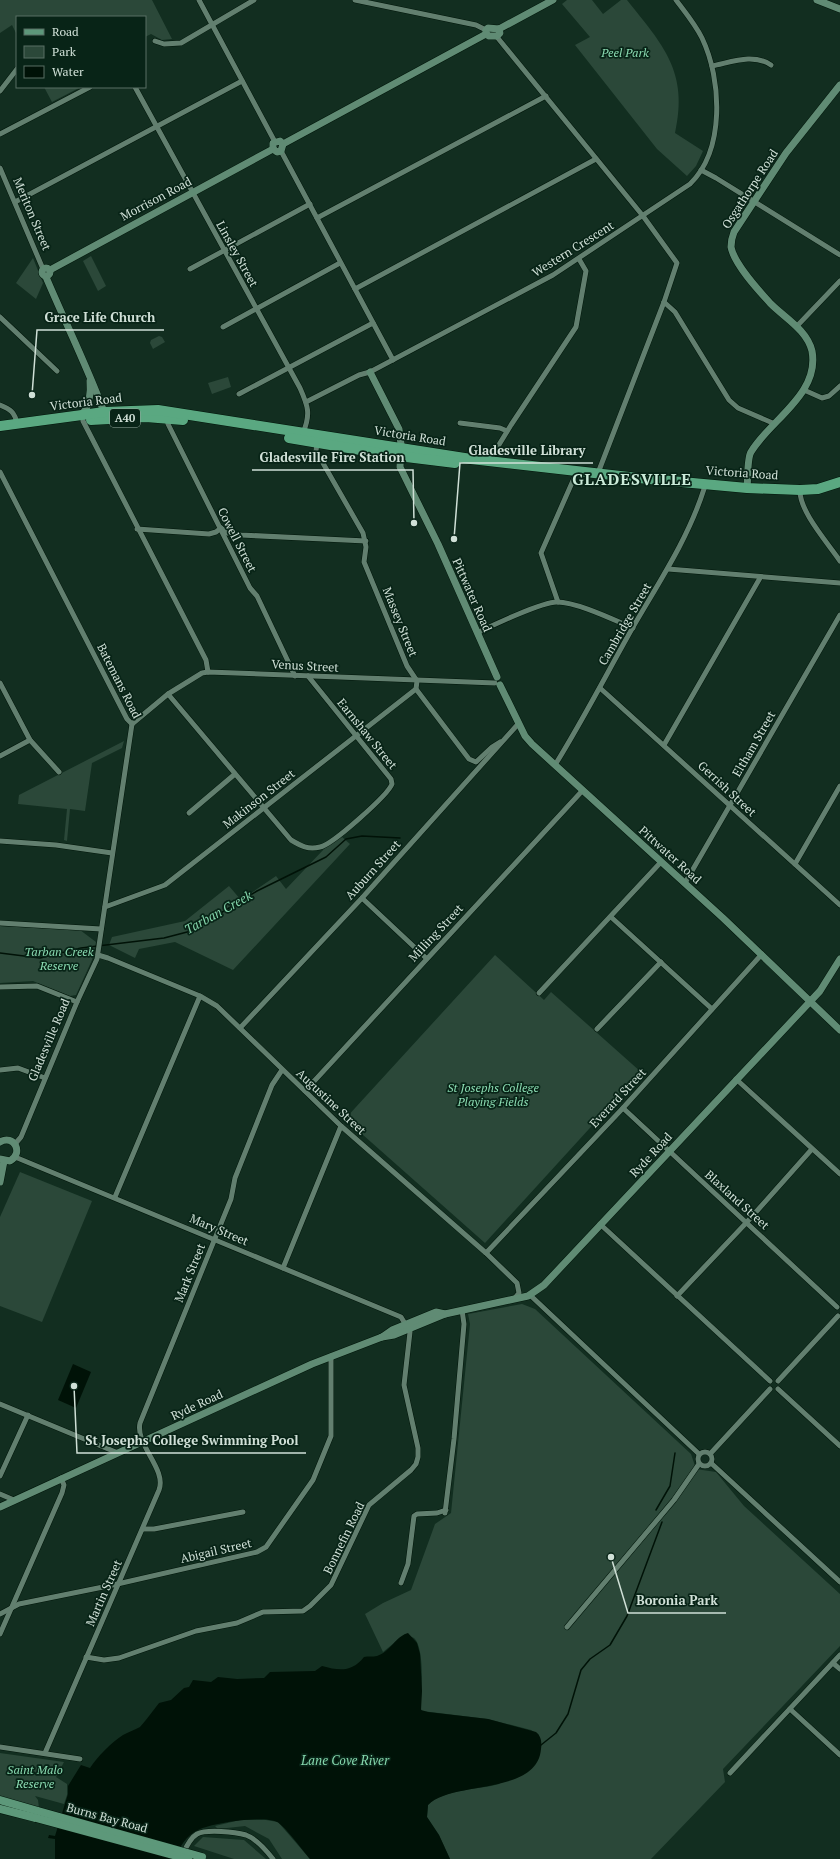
<svg xmlns="http://www.w3.org/2000/svg" width="840" height="1859" font-family="'PT Serif',serif">
<style>
.green{fill:#2b4839}
.water{fill:#001207}
.lines{fill:none;stroke-linecap:round;stroke-linejoin:round}
.stream{stroke:#001207;stroke-width:1.5}
.street-casing{stroke:#00160a;stroke-width:6}
.secondary-casing{stroke:#00160a;stroke-width:8}
.primary-casing{stroke:#00160a;stroke-width:9}
.highway-casing{stroke:#00160a;stroke-width:11}
.street{stroke:#627f6f;stroke-width:5}
.secondary{stroke:#608b74;stroke-width:7}
.primary{stroke:#5d987a;stroke-width:8}
.highway{stroke:#5aa881;stroke-width:10}
.primary-bridge-casing{stroke:#00160a;stroke-width:9;stroke-linecap:butt}
.primary-bridge{stroke:#5d987a;stroke-width:8}
.labels{text-anchor:middle;stroke-width:3.5;stroke-linejoin:round;paint-order:stroke}
.shield{fill:#082417;stroke:#94a89d;stroke-width:1}
.shield-label{font-size:11px;font-weight:bold;fill:#d0e0d7}
.park-label{font-size:12px;font-style:italic;fill:#8bdbb2;stroke:#082417}
.street-label{font-size:12px;fill:#d0e0d7;stroke:#082417}
.water-label{font-size:13px;font-style:italic;fill:#85d6ac;stroke:#082417}
.district-label{font-size:16px;font-weight:bold;letter-spacing:1px;fill:#cbebd9;stroke:#082417}
.leader{fill:none;stroke:#d0e0d7;stroke-width:1.5}
.callout-dot{fill:#d0e0d7;stroke:#082417;stroke-width:1.5}
.callout-label{font-size:13px;text-anchor:middle;font-weight:bold;fill:#d0e0d7;stroke:#082417;stroke-width:3.5;stroke-linejoin:round;paint-order:stroke}
</style>
<rect width="100%" height="100%" fill="#122e20"/>
<g class="green">
<path d="M0,0H152L172,39L162,40L151,34L145,37V17H17V35L12,25L0,33Z"/>
<path d="M567,0H592L603,14L621,0H627C663,45 689,72 675,133L703,151L696,166L687,176L657,149L575,45L590,37L562,4Z"/>
<path d="M44,87H81L52,102Z"/>
<path d="M91,256L106,286L98,291L83,261Z"/>
<path d="M33,258L43,283L36,299L16,283Z"/>
<path d="M159,336L162,337L165,342L153,349L150,343L151,340Z"/>
<path d="M228,377L231,387L212,394L208,383Z"/>
<path d="M124,741L122,748L92,763L85,811L70,809L67,841L64,840L67,809L18,804L19,795Z"/>
<path d="M342,837L350,844L233,970L175,942L139,949L135,958L109,945L112,937L185,921L229,886L241,900L276,876L286,889L324,849Z"/>
<path d="M0,926L80,930L96,942L92,960L76,995L70,996L33,981L0,983Z"/>
<path d="M495,955L544,1000L551,992L641,1072L485,1243L345,1119Z"/>
<path d="M20,1172L92,1201L42,1322L0,1306V1217Z"/>
<path d="M522,1304L535,1309L691,1454L696,1469L716,1472L744,1506L840,1594V1646L723,1769L725,1782L651,1859H450L439,1835L427,1817L428,1805C443,1789 479,1790 499,1784L539,1735L531,1730L488,1719L422,1711L420,1707C422,1694 425,1648 414,1638C411,1637 408,1635 405,1634L383,1652L365,1614L383,1603L411,1590L435,1524L451,1513L470,1324L468,1314Z"/>
<path d="M0,1753L64,1762L56,1777L67,1784V1795L64,1804L35,1796L38,1800L39,1808L0,1797Z"/>
<path d="M240,1820H266L278,1822L310,1859H282L269,1839L245,1826L218,1829L215,1826Z"/>
<path d="M203,1837L244,1840L266,1859H234L194,1846Z"/>
</g>
<g class="water">
<path d="M73,1364L91,1372L76,1408L58,1400Z"/>
<path d="M408,1633L417,1643L420,1654L422,1691L421,1710L428,1712L488,1719L536,1732C541,1736 542,1742 541,1749C537,1796 452,1780 428,1805L427,1817L439,1835L450,1859H310C304,1852 284,1825 277,1822C262,1815 213,1823 198,1830C187,1835 178,1847 177,1859H55V1839L48,1838L49,1835L55,1836L68,1794V1786L81,1765L90,1768C97,1757 112,1742 123,1735C128,1732 135,1730 140,1727C143,1724 157,1706 159,1703L171,1700L184,1688L189,1687L193,1680L211,1682L218,1677L237,1679L264,1678L270,1672L315,1671L322,1666C340,1671 352,1672 364,1657C368,1656 373,1657 377,1656C390,1652 396,1636 408,1633Z"/>
</g>
<g class="lines">
<g class="stream">
<path d="M0,953L40,958L81,948L164,938L191,931L257,891L326,857L346,839L362,836L400,838"/>
<path d="M656,1510L670,1486L675,1453"/>
<path d="M541,1745L556,1733L568,1714L581,1670L590,1659L610,1645L627,1616L662,1522"/>
</g>
<g class="street-casing">
<g id="street">
<path d="M199,0L275,142"/>
<path d="M355,0L476,25L486,30"/>
<path d="M497,37L643,216L677,263L664,302L598,473"/>
<path d="M155,41L164,44L181,43L254,0"/>
<path d="M712,66C732,62 753,53 771,65"/>
<path d="M135,87L300,388C308,406 311,414 303,433"/>
<path d="M0,91L17,69"/>
<path d="M0,134L90,87"/>
<path d="M281,151L393,360"/>
<path d="M0,168L43,269"/>
<path d="M701,170L716,178L840,255"/>
<path d="M15,202L242,81"/>
<path d="M317,218L546,96"/>
<path d="M190,269L310,204"/>
<path d="M355,289L596,159"/>
<path d="M664,302L675,312L729,400L738,408L775,424"/>
<path d="M0,317L57,371"/>
<path d="M797,326L840,281"/>
<path d="M223,327L340,263"/>
<path d="M804,390L822,398L829,396L840,386"/>
<path d="M239,394L373,323"/>
<path d="M306,402L359,375L370,372L553,275L690,184C725,150 722,80 702,38C695,24 685,12 676,0"/>
<path d="M0,405C10,409 15,412 17,424"/>
<path d="M167,418L168,424L250,588L257,596L295,676"/>
<path d="M83,421L206,660L208,672"/>
<path d="M460,423L500,428L507,431"/>
<path d="M317,443L316,451L363,533L366,547L364,562L407,666L417,681L416,689L469,759L476,762L492,747L500,742"/>
<path d="M489,461L511,425L576,327L586,271L579,259"/>
<path d="M0,472L127,719L132,724"/>
<path d="M800,490C799,511 828,543 840,561"/>
<path d="M221,528L227,533L241,535L366,541"/>
<path d="M137,529L209,534L216,532L221,528"/>
<path d="M668,569L840,583"/>
<path d="M558,602L541,553L575,476"/>
<path d="M477,633C493,625 542,602 557,602C577,602 614,620 633,628"/>
<path d="M0,683L30,740L59,772"/>
<path d="M600,688L840,905"/>
<path d="M168,694L291,840C301,846 308,850 320,847C332,845 388,795 392,784L391,779L308,676"/>
<path d="M132,724L168,694L202,673L208,672L495,683"/>
<path d="M664,745L760,578"/>
<path d="M0,756L30,740"/>
<path d="M555,765C583,720 607,673 633,627C659,582 688,539 704,489"/>
<path d="M189,813L235,774"/>
<path d="M0,841L56,845L112,853"/>
<path d="M795,864L840,786"/>
<path d="M685,883L840,615"/>
<path d="M362,898L426,958"/>
<path d="M105,907L165,885L416,689"/>
<path d="M611,917L712,1009"/>
<path d="M0,923L101,929"/>
<path d="M98,955L108,958L200,996L217,1006L341,1126L486,1253L517,1283L519,1293L514,1299"/>
<path d="M0,987L37,986L77,1002"/>
<path d="M539,993L661,862"/>
<path d="M240,1028L362,898L519,723"/>
<path d="M597,1029L661,962"/>
<path d="M0,1070L18,1068L45,1078"/>
<path d="M736,1079L840,1174"/>
<path d="M305,1091L583,790"/>
<path d="M623,1108L837,1307"/>
<path d="M15,1144L21,1137L77,1002L97,959L132,724"/>
<path d="M15,1157L401,1317L410,1332L404,1385L418,1448V1457L416,1464L411,1470L369,1505L331,1585L310,1606L303,1611L263,1612L237,1623L196,1631L119,1658L104,1660L86,1657"/>
<path d="M115,1197L200,996"/>
<path d="M600,1224L770,1381"/>
<path d="M486,1253L623,1108L762,954"/>
<path d="M283,1268L341,1126"/>
<path d="M530,1295L699,1454"/>
<path d="M677,1296L747,1222L812,1149"/>
<path d="M778,1381L838,1316"/>
<path d="M778,1389L840,1446"/>
<path d="M0,1404L118,1453"/>
<circle cx="705" cy="1459" r="7"/>
<path d="M710,1454L770,1389"/>
<path d="M711,1463L840,1582"/>
<path d="M0,1476L28,1415"/>
<path d="M0,1494L14,1500"/>
<path d="M445,1513L454,1439L464,1324L462,1310"/>
<path d="M143,1529H154L243,1512"/>
<path d="M401,1583L408,1564L414,1516L417,1514L437,1513L446,1510"/>
<path d="M0,1614L19,1604L113,1585L257,1552L266,1547L313,1480L331,1436V1356"/>
<path d="M567,1627L674,1500L699,1464"/>
<path d="M0,1634L62,1493L64,1485L61,1478"/>
<path d="M833,1663L840,1669"/>
<path d="M790,1709L840,1755"/>
<path d="M0,1747L80,1759"/>
<path d="M45,1753L159,1490C167,1469 135,1445 140,1423L231,1199L235,1178L272,1085L282,1070"/>
<path d="M730,1773L840,1655"/>
<path d="M183,1854C186,1847 190,1838 197,1834C207,1829 235,1832 246,1835C257,1839 266,1850 273,1859"/>
</g>
</g>
<g class="secondary-casing">
<g id="secondary">
<path d="M817,0L840,9"/>
<path d="M499,29L553,0"/>
<path d="M486,34L489,36H497L500,33L499,29"/>
<path d="M486,34V30L488,28L499,29"/>
<path d="M283,144L486,34"/>
<path d="M273,149V143L280,141L283,144"/>
<path d="M273,149L277,152L281,151L283,144"/>
<circle cx="46" cy="272" r="4"/>
<path d="M50,270L273,149"/>
<path d="M46,277C65,322 87,366 104,412L102,416"/>
<path d="M370,372L399,429L401,444L400,467L438,544L497,677"/>
<path d="M80,415C90,410 91,391 90,381"/>
<path d="M747,488C748,479 747,458 751,452C770,420 820,394 812,351C807,330 785,318 771,304C759,291 734,264 731,247C731,241 732,237 734,232L786,153L840,85"/>
<path d="M500,685L525,736L532,744L723,918L840,1030"/>
<path d="M0,1142C14,1134 24,1153 10,1161L0,1159"/>
<path d="M0,1182L4,1161"/>
<path d="M382,1337L394,1335L445,1314L528,1296L544,1285L820,991L840,959"/>
<path d="M0,1507L312,1364L382,1337L392,1330L436,1312L445,1314"/>
</g>
</g>
<g class="primary-casing">
<g id="primary">
<path d="M0,1800L38,1811"/>
<path d="M0,1809L36,1818"/>
</g>
</g>
<g class="highway-casing">
<g id="highway">
<path d="M91,420L146,417L183,420"/>
<path d="M0,426L104,412L158,410L471,459L638,478L747,488L800,490L818,489L840,482"/>
<path d="M289,438L390,455L455,463"/>
</g>
</g>
<use href="#street" class="street"/>
<use href="#secondary" class="secondary"/>
<use href="#primary" class="primary"/>
<use href="#highway" class="highway"/>
<g class="primary-bridge-casing">
<g id="primary-bridge">
<path d="M38,1811L202,1857"/>
<path d="M36,1818L188,1859"/>
</g>
</g>
<use href="#primary-bridge" class="primary-bridge"/>
</g>
<g class="labels">
<rect class="shield" x="110" y="409" width="30" height="18" rx="3"/>
<g class="shield-label">
<text x="125" y="422">A40</text>
</g>
<g class="park-label">
<text x="625" y="57">Peel Park</text>
<text x="59" y="956">Tarban Creek<tspan x="59" dy="14">Reserve</tspan></text>
<text x="493" y="1092">St Josephs College<tspan x="493" dy="14">Playing Fields</tspan></text>
<text x="35" y="1774">Saint Malo<tspan x="35" dy="14">Reserve</tspan></text>
</g>
<g class="street-label">
<text transform="translate(750 189) rotate(-57)" y="4">Osgathorpe Road</text>
<text transform="translate(156 199) rotate(-28)" y="4">Morrison Road</text>
<text transform="translate(32 214) rotate(67)" y="4">Meriton Street</text>
<text transform="translate(573 249) rotate(-32)" y="4">Western Crescent</text>
<text transform="translate(237 254) rotate(61)" y="4">Linsley Street</text>
<text transform="translate(86 402) rotate(-7)" y="4">Victoria Road</text>
<text transform="translate(410 436) rotate(9)" y="4">Victoria Road</text>
<text transform="translate(742 473) rotate(4)" y="4">Victoria Road</text>
<text transform="translate(237 540) rotate(63)" y="4">Cowell Street</text>
<text transform="translate(472 595) rotate(66)" y="4">Pittwater Road</text>
<text transform="translate(400 622) rotate(68)" y="4">Massey Street</text>
<text transform="translate(625 624) rotate(-60)" y="4">Cambridge Street</text>
<text transform="translate(305 666) rotate(3)" y="4">Venus Street</text>
<text transform="translate(119 681) rotate(63)" y="4">Batemans Road</text>
<text transform="translate(367 734) rotate(51)" y="4">Earnshaw Street</text>
<text transform="translate(754 744) rotate(-60)" y="4">Eltham Street</text>
<text transform="translate(727 789) rotate(43)" y="4">Gerrish Street</text>
<text transform="translate(259 799) rotate(-38)" y="4">Makinson Street</text>
<text transform="translate(670 855) rotate(42)" y="4">Pittwater Road</text>
<text transform="translate(373 870) rotate(-48)" y="4">Auburn Street</text>
<text transform="translate(436 933) rotate(-47)" y="4">Milling Street</text>
<text transform="translate(49 1040) rotate(-67)" y="4">Gladesville Road</text>
<text transform="translate(618 1098) rotate(-47)" y="4">Everard Street</text>
<text transform="translate(331 1102) rotate(43)" y="4">Augustine Street</text>
<text transform="translate(651 1155) rotate(-47)" y="4">Ryde Road</text>
<text transform="translate(737 1200) rotate(42)" y="4">Blaxland Street</text>
<text transform="translate(219 1230) rotate(23)" y="4">Mary Street</text>
<text transform="translate(190 1273) rotate(-68)" y="4">Mark Street</text>
<text transform="translate(197 1405) rotate(-25)" y="4">Ryde Road</text>
<text transform="translate(344 1538) rotate(-64)" y="4">Bonnefin Road</text>
<text transform="translate(216 1551) rotate(-13)" y="4">Abigail Street</text>
<text transform="translate(104 1593) rotate(-66)" y="4">Martin Street</text>
<text transform="translate(107 1818) rotate(15)" y="4">Burns Bay Road</text>
</g>
<g class="water-label">
<text transform="translate(218 912) rotate(-29)" y="5">Tarban Creek</text>
<text x="345" y="1765">Lane Cove River</text>
</g>
<g class="district-label">
<text x="632" y="485">GLADESVILLE</text>
</g>
</g>
<path class="leader" d="M32 395L37 330H164M454 539L460 463H593M414 523L413 470H252M74 1386L77 1453H306M611 1557L628 1613H726"/>
<g class="callout-dot">
<circle cx="32" cy="395" r="4"/>
<circle cx="454" cy="539" r="4"/>
<circle cx="414" cy="523" r="4"/>
<circle cx="74" cy="1386" r="4"/>
<circle cx="611" cy="1557" r="4"/>
</g>
<g class="callout-label">
<text x="100" y="322">Grace Life Church</text>
<text x="527" y="455">Gladesville Library</text>
<text x="332" y="462">Gladesville Fire Station</text>
<text x="192" y="1445">St Josephs College Swimming Pool</text>
<text x="677" y="1605">Boronia Park</text>
</g>
<rect x="16" y="16" width="130" height="72" fill="#082417" stroke="#586f64"/>
<rect x="24" y="29" width="20" height="6" fill="#5d987a" stroke="#586f64"/>
<text x="52" y="36" font-size="12" fill="#d0e0d7">Road</text>
<rect x="24" y="46" width="20" height="12" fill="#2b4839" stroke="#586f64"/>
<text x="52" y="56" font-size="12" fill="#d0e0d7">Park</text>
<rect x="24" y="66" width="20" height="12" fill="#001207" stroke="#586f64"/>
<text x="52" y="76" font-size="12" fill="#d0e0d7">Water</text>
</svg>
